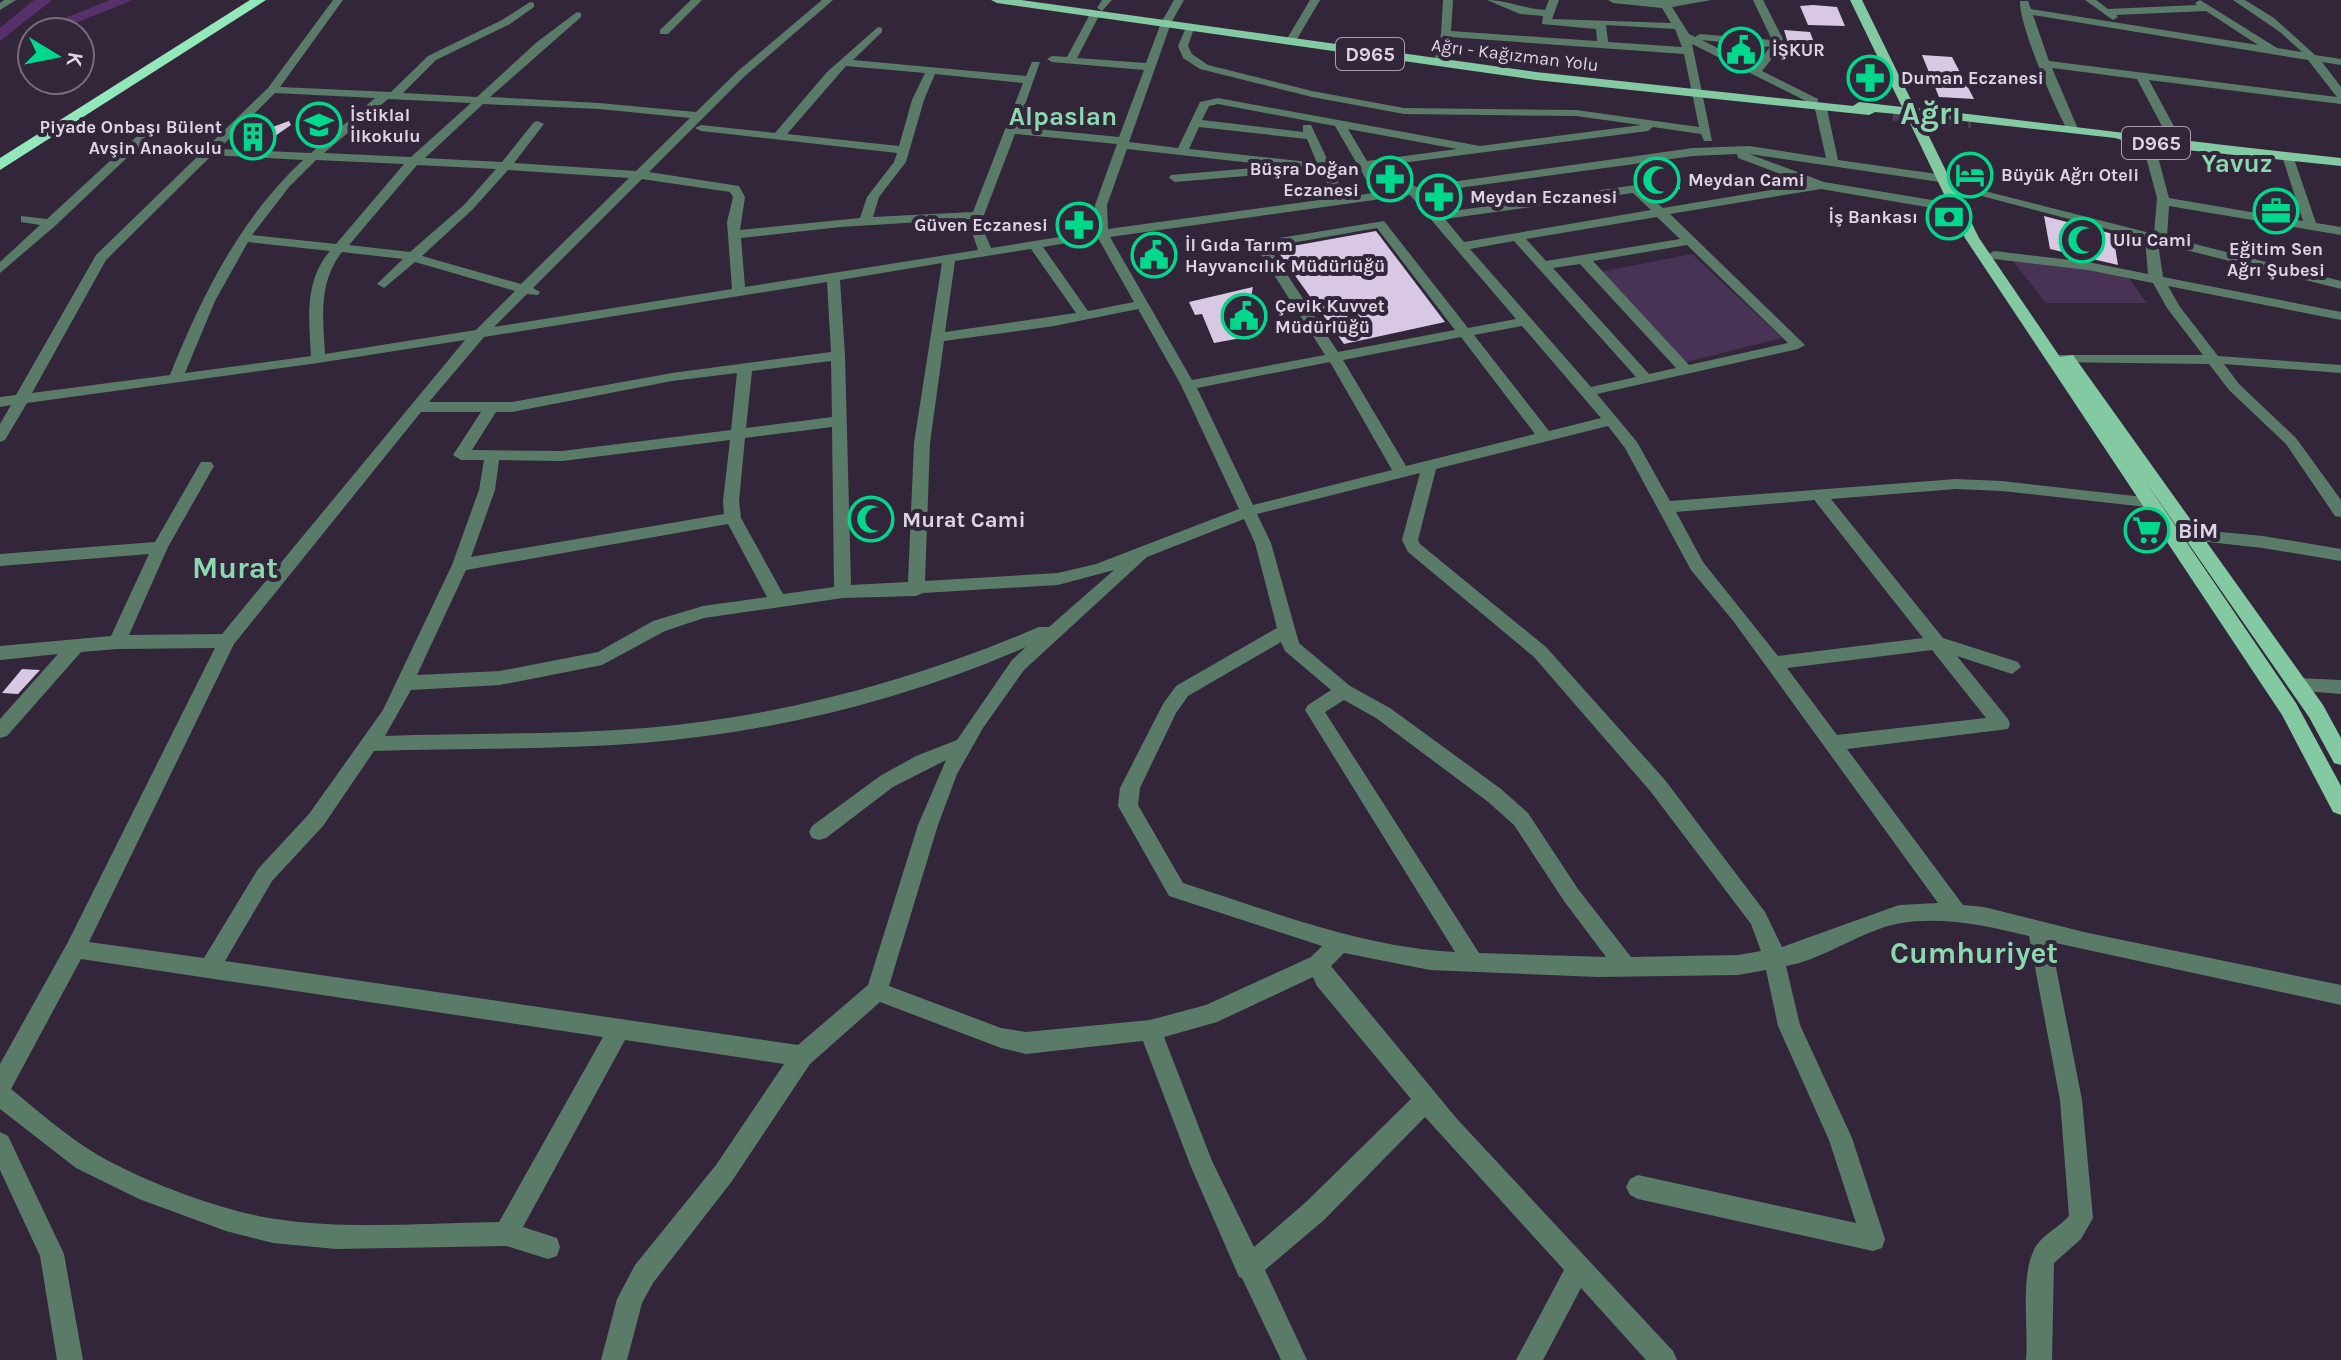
<svg xmlns="http://www.w3.org/2000/svg" width="2341" height="1360" font-family="Karla,sans-serif">
<style>
.green{fill:#483255}
.lines{fill:none;stroke-linecap:round;stroke-linejoin:round}
.river{fill:#57306c;fill-rule:evenodd}
.building{fill:#d9c8e4}
.major-tunnel{stroke:#4c4054;stroke-width:13;stroke-dasharray:13 6;stroke-linecap:butt}
.minor{fill:#5a7b68;fill-rule:evenodd}
.major{fill:#83c9a2;fill-rule:evenodd}
.highway{fill:#93e8b9;fill-rule:evenodd}
.labels{text-anchor:middle;stroke-width:8;stroke-linejoin:round;paint-order:stroke}
.far-poi-label{font-size:18px;font-weight:bold;fill:#ddd5e3;stroke:#33263b;text-anchor:start}
.far-street-label{font-size:18px;fill:#ddd5e3;stroke:#33263b}
.shield{fill:#33263b;stroke:#aaa0b1;stroke-width:2}
.shield-label{font-size:20px;font-weight:bold;fill:#ddd5e3}
.poi-label{font-size:22px;font-weight:bold;fill:#ddd5e3;stroke:#33263b;text-anchor:start}
.far-district-label{font-size:26px;font-weight:bold;fill:#8bdaae;stroke:#33263b}
.district-label{font-size:30px;font-weight:bold;fill:#8bdaae;stroke:#33263b}
.far-town-label{font-size:32px;font-weight:bold;fill:#8bdaae;stroke:#33263b}
</style>
<rect width="100%" height="100%" fill="#33263b"/>
<g class="green">
<path d="M1692,254L1782,338L1686,362L1600,272Z"/>
<path d="M2013,261L2057,262L2128,277L2147,303H2046Z"/>
</g>
<g class="lines">
<g class="river">
<path d="M34,0H52L0,41V28Z"/>
<path d="M110,0H133L53,32H32V35L30,32Z"/>
</g>
</g>
<g class="building">
<path d="M1813,5L1837,7L1845,26L1808,25L1800,6Z"/>
<path d="M1784,30L1810,32L1815,45L1788,43Z"/>
<path d="M1922,55L1952,57L1974,99L1939,97Z"/>
<path d="M289,121L291,125L262,145L230,143L248,127H255L256,133Z"/>
<path d="M1636,170L1675,174L1680,189L1642,187Z"/>
<path d="M2044,216L2113,234L2118,265L2050,249Z"/>
<path d="M1376,231L1445,322L1344,344L1276,249Z"/>
<path d="M1159,244L1171,272L1152,277L1141,250Z"/>
<path d="M1253,287L1249,306L1261,304L1267,315L1261,321L1233,323L1241,338L1214,343L1202,314L1195,315L1189,302Z"/>
<path d="M858,507L892,512L885,531L852,526Z"/>
<path d="M22,669L40,670L18,694L2,693Z"/>
</g>
<g class="lines">
<path class="major-tunnel" d="M1893,114L1971,122"/>
<g class="minor">
<path d="M4,0H16L0,10V3Z"/>
<path d="M333,0H343L280,87L391,92L428,56L502,20L530,2L534,3V7L510,24L436,60L403,93L477,97L537,42L577,12L581,13V17L490,97L599,103L696,112L738,71L822,0H833L746,75L649,172L739,186L745,197L740,230L860,218L867,197L894,162L897,153L701,131L695,128L701,125L775,133L827,72L878,27L882,28V32L853,60L1026,76L1032,62H1040L1017,127L1119,137L1144,70L1052,62L1047,59L1052,56L1067,57L1090,14L1095,11L1100,14L1077,58L1146,63L1161,23L1174,0H1184L1171,23L1129,142L1178,148L1200,102L1218,98L1480,146L1641,125L1576,116L1404,114L1312,97L1200,69L1183,58L1178,46L1187,25H1195L1188,46L1192,54L1208,65L1312,91L1404,108L1576,110L1699,127L1684,54L1450,37L1445,58L1440,61L1435,58L1441,34L1443,0H1453L1451,31L1597,41L1596,29L1542,24L1543,16L1520,14L1487,0C1507,0 1525,9 1545,10L1549,0H1559L1552,19L1671,23L1662,8L1613,3L1608,0H1711L1672,7L1689,34L1695,37L1700,34L1772,40L1753,0H1763L1783,39L1779,50L1762,71L1818,99V103H1810L1692,44L1712,141H1704L1701,134L1653,127L1648,131L1371,167L1385,191L1404,188L1402,185L1408,181L1416,187L1693,148L1749,146L1826,158L1815,109L1821,106L1827,109L1838,160L1944,175L1946,178L1940,182L1749,154L1824,182L1956,204L1962,208L1956,212L1821,189L1670,214L1805,345L1798,349L1597,394L1637,442L1670,501L1956,479L2002,481L2152,498L2154,502L2152,506L2146,507L2002,491L1956,489L1831,499L1943,638L2018,662L2021,667L2012,674L1957,656L2008,719L2010,724L2008,729L1847,749L1963,905L1984,907L2088,933L2341,985V1005L2051,942L2082,1100L2093,1218L2081,1239L2054,1263L2052,1360H2026C2029,1328 2019,1274 2036,1246C2044,1234 2059,1227 2069,1216L2060,1100L2029,936C1988,926 1944,916 1901,923C1861,930 1826,959 1786,966L1800,1025L1852,1138L1885,1239L1882,1248L1873,1251L1638,1199L1630,1195L1626,1187L1630,1179L1638,1175L1856,1223L1829,1140L1778,1026L1766,970L1738,975L1598,977L1430,970L1344,953L1331,966L1457,1119L1673,1351L1677,1360H1646L1581,1288L1543,1360H1516L1564,1270L1425,1117L1324,1220L1265,1270L1307,1360H1281L1242,1278L1239,1277L1191,1167L1143,1041L1026,1054L1001,1048L880,1002L810,1064L732,1181L653,1283L642,1303L627,1360H601L617,1299L635,1265L716,1165L784,1064L625,1040L523,1227L557,1238L560,1247L557,1256L548,1259L506,1246L336,1249L273,1243L226,1231L139,1199L76,1168L0,1109V1064L68,942L215,648L117,649L81,652L7,736L0,738V719L58,654L0,660V646L111,636L149,554L0,566V554L155,542L201,462H211L214,466L168,547L129,635L222,634L465,340L318,363L27,403L5,440L0,442V424L11,405L0,407V397L16,395L96,255L199,155L133,152L55,226L0,273V262L40,225L21,222V216L47,219L147,127L157,129L141,145L206,148L268,88ZM1606,25L1675,29L1682,47L1608,42ZM1702,40L1770,47L1754,67ZM846,66L925,73L912,100L899,146L787,134ZM935,74L1023,83L973,212L873,217L879,197L906,162L924,100ZM275,93L375,98L311,153L219,149ZM388,99L471,103L411,157L324,153ZM483,104L599,109L690,118L636,171L514,163L544,124L538,121L534,122L502,162L425,158ZM1218,104L1335,126L1374,193L1345,197L1311,125H1303V132L1202,120L1209,106ZM1199,127L1307,139L1317,163L1189,149ZM1348,129L1457,149L1367,161ZM1015,134L1117,144L1095,205L1096,231L991,248L983,229L984,215ZM1127,149L1279,166L1171,175L1169,178L1175,182L1282,173L1286,172V166L1321,170L1334,198L1108,229L1107,205ZM1737,154L1738,158L1807,184L1663,208L1636,185L1439,213L1422,193L1693,156ZM212,155L303,160C240,219 202,295 170,375L32,393L106,260ZM316,160L404,164L336,244L252,235L289,187ZM417,165L496,169L464,205L410,252L349,245ZM508,170L629,178L521,284L422,256L472,210ZM642,179L730,192L733,197L727,222L732,289L494,327L527,294L538,295L540,292L533,288ZM1633,193L1651,210L1464,242L1445,219ZM1410,195L1516,319L1468,328L1384,221L1261,241L1255,245L1325,355L1192,380L1110,237ZM1657,217L1680,239L1546,261L1526,239ZM971,219V229L978,250L745,287L741,238L840,227ZM1377,228L1455,330L1338,352L1269,247ZM1098,238L1134,302L1088,311L1043,247ZM1514,241L1636,377L1591,387L1470,249ZM248,242L330,251C304,281 309,319 311,356L185,373L215,301ZM1687,245L1788,343L1689,365L1593,261ZM1031,249L1076,313L945,332L955,261ZM342,252L403,259L377,284L384,288L415,262L515,291L476,330L325,354C323,318 318,282 342,252ZM942,263L914,443L908,582L851,585L845,355L840,280ZM1580,264L1676,368L1649,374L1553,268ZM827,282L831,352L672,373L512,402H429L484,337ZM1138,309L1181,385L1239,509L1096,564L1058,573L925,581L930,443L944,341L1054,326ZM1522,326L1601,418L1549,431L1474,335ZM1461,337L1535,434L1406,466L1343,360ZM831,361L832,417L746,428L752,371ZM1330,362L1392,470L1253,505L1197,388ZM737,373L731,430L562,451L472,450L496,412H512L672,381ZM421,412H481L453,455L461,460H484L479,490L452,565L383,710L309,814L258,869L204,958L89,942L234,644ZM1608,426L1625,448L1691,570L1734,622L1938,903L1899,905L1782,947L1765,912L1665,780L1546,647L1420,544L1418,540L1436,469ZM832,427L834,587L783,594L741,518L739,501L745,438ZM730,440L723,501L724,514L471,557L495,490L499,460L562,461ZM1420,473L1402,540L1408,552L1534,657L1651,792L1751,924L1761,951L1738,955L1631,957L1578,889L1528,813L1501,789L1390,708L1350,686L1299,643L1271,543L1257,514ZM1815,500V501L1923,638L1778,656L1703,562L1676,512ZM1244,519L1255,543L1277,628L1176,686L1163,704L1120,788L1118,806L1169,896L1322,946L1311,957L1206,1005L1150,1020L1026,1032L1001,1028L889,986L938,825L957,774L983,728L1024,670L1147,557ZM728,524L767,597L703,606L653,621L598,652L500,671L417,675L466,570ZM1114,570L1049,627H1039C913,681 783,716 646,728C559,735 472,733 385,736L411,690L500,685L602,665L665,631L704,618L843,598L916,596L923,593L1058,585ZM1281,642L1285,651L1331,690L1308,705L1305,710L1455,952C1361,947 1271,911 1183,883L1138,805L1140,788L1176,713L1188,696ZM1026,647L1012,660L957,740L916,756L880,776L812,826L809,832L812,838L819,840L826,838L893,787L946,760L918,825L868,985L798,1045L225,961L272,881L323,826L374,751C464,748 553,750 643,743C774,732 905,700 1026,647ZM1932,650L1986,718L1837,735L1787,668ZM1344,700L1376,718L1487,801L1514,825L1564,901L1606,957L1479,953L1325,712ZM81,959L603,1037L499,1222C425,1223 348,1230 275,1219C221,1211 139,1180 93,1152C64,1134 37,1110 11,1089ZM1313,977L1317,986L1411,1099L1306,1202L1254,1247L1212,1161L1164,1037L1217,1022Z"/>
<path d="M691,0H702L668,34H660V30Z"/>
<path d="M1102,0H1112L1102,11L1097,8Z"/>
<path d="M1310,0H1320L1297,39H1289L1288,37Z"/>
<path d="M2085,0H2096L2108,9L2197,5L2195,3L2200,0L2277,48L2302,52L2280,32L2233,0H2245L2274,18L2315,55L2341,59V65L2322,62L2341,87V104L2149,80L2184,145L2178,149L2172,145L2137,79L2052,68L2078,129L2068,131C2054,106 2019,25 2020,1H2028L2031,9L2258,45L2206,11L2116,15L2118,17L2113,20ZM2033,15L2308,60L2337,97L2049,61Z"/>
<path d="M2148,138L2154,142L2169,198L2303,221L2282,156L2292,153L2316,223L2341,227V235L2169,206L2167,237L2341,281V289L2158,243L2163,277L2341,312V320L2168,286L2180,307L2218,356L2341,365V373L2224,364L2239,384L2296,438L2341,500V517L2335,516L2286,444L2229,390L2209,364L2049,362V356L2054,355H2203L2167,308L2153,283L2088,270L1994,259L1987,255L1994,251L2088,262L2148,274L2145,239L1951,188L1957,184L2154,234L2157,198L2142,142Z"/>
<path d="M2178,528L2263,536L2341,549V561L2263,548L2172,538L2170,534Z"/>
<path d="M2297,678L2341,680V694L2291,690L2288,685L2291,680Z"/>
<path d="M0,1132L8,1136L64,1254L83,1360H57L40,1256L0,1170Z"/>
</g>
<path class="major" d="M991,0H1021L1536,72L1853,106L1859,102L1902,107L1850,0H1862L1915,108C2057,124 2199,143 2341,158V166L2138,145L2115,138L1919,116L1979,238L2060,357L2073,355L2323,705L2341,738V765L2334,763L2309,717L2145,481L2296,703L2341,786V815L2333,812L2282,715L1965,238L1906,115L1875,112L1869,115L1536,80L997,3Z"/>
<path class="highway" d="M250,0H266L0,170V158Z"/>
</g>
<defs>
<g id="civic-ring" transform="scale(2.3)"><circle r="9.5" fill="#33263b" stroke="#00d98c" stroke-width="1.5"/><path d="M-.6-6.5H3V-4.5H.6V-3L4-1V1h2V6H-6V1h2V-1L-.6-3ZM-1.2 2.5V6h2.4V2.5Z" fill="#00d98c"/></g>
<g id="pharmacy-ring" transform="scale(2.3)"><circle r="9.5" fill="#33263b" stroke="#00d98c" stroke-width="1.5"/><path d="M-2-6h4v4h4v4h-4v4h-4v-4h-4v-4h4Z" fill="#00d98c"/></g>
<g id="school-ring" transform="scale(2.3)"><circle r="9.5" fill="#33263b" stroke="#00d98c" stroke-width="1.5"/><path d="M0-5L7-2L0 1L-7-2ZM-4 1L0 2.5L4 1V4Q0 6-4 4Z" fill="#00d98c"/></g>
<g id="building-ring" transform="scale(2.3)"><circle r="9.5" fill="#33263b" stroke="#00d98c" stroke-width="1.5"/><path d="M-4-6H4V6H1V3H-1V6H-4ZM-2.5-4.3h1.7v1.8h-1.7ZM.8-4.3h1.7v1.8H.8ZM-2.5-1h1.7V.8h-1.7ZM.8-1h1.7V.8H.8Z" fill="#00d98c"/></g>
<g id="hotel-ring" transform="scale(2.3)"><circle r="9.5" fill="#33263b" stroke="#00d98c" stroke-width="1.5"/><path d="M-6-4.5h1.5V1H6V5H4.5V3h-9V5H-6ZM-4 0a1.8 1.8 0 1 1 3.6 0ZM.5 0V-2.5h3Q6-2.5 6 0Z" fill="#00d98c"/></g>
<g id="mosque-ring" transform="scale(2.3)"><circle r="9.5" fill="#33263b" stroke="#00d98c" stroke-width="1.5"/><path d="M3.5-4.9A6 6 0 1 0 3.5 4.9A5 5 0 1 1 3.5-4.9Z" fill="#00d98c"/></g>
<g id="office-ring" transform="scale(2.3)"><circle r="9.5" fill="#33263b" stroke="#00d98c" stroke-width="1.5"/><path d="M-6-3h4V-5.5h4V-3h4V5H-6ZM-1-4.5V-3h2v-1.5ZM-6 0V1H6V0Z" fill="#00d98c"/></g>
<g id="bank-ring" transform="scale(2.3)"><circle r="9.5" fill="#33263b" stroke="#00d98c" stroke-width="1.5"/><path d="M-6-4H6V4H-6ZM0-2.3a2.3 2.3 0 1 0 0 4.6a2.3 2.3 0 1 0 0-4.6Z" fill="#00d98c"/></g>
<g id="supermarket-ring" transform="scale(2.3)"><circle r="9.5" fill="#33263b" stroke="#00d98c" stroke-width="1.5"/><path d="M-6-5.5h2.5l.6 2H6L4.5 2H-2.5L-4.4-4H-6ZM-1.5 3.2a1.3 1.3 0 1 0 .1 0ZM3 3.2a1.3 1.3 0 1 0 .1 0Z" fill="#00d98c"/></g>
</defs>
<g fill-rule="evenodd">
<use href="#civic-ring" x="1741" y="50"/>
<use href="#pharmacy-ring" x="1870" y="78"/>
<use href="#school-ring" x="319" y="125"/>
<use href="#building-ring" x="253" y="137"/>
<use href="#hotel-ring" x="1970" y="175"/>
<use href="#pharmacy-ring" x="1390" y="179"/>
<use href="#mosque-ring" x="1657" y="180"/>
<use href="#pharmacy-ring" x="1439" y="197"/>
<use href="#office-ring" x="2276" y="211"/>
<use href="#bank-ring" x="1949" y="217"/>
<use href="#pharmacy-ring" x="1079" y="225"/>
<use href="#mosque-ring" x="2082" y="240"/>
<use href="#civic-ring" x="1154" y="255"/>
<use href="#civic-ring" x="1244" y="316"/>
<use href="#mosque-ring" x="871" y="519"/>
<use href="#supermarket-ring" x="2147" y="530"/>
</g>
<g class="labels">
<g class="far-poi-label">
<text x="1772" y="56">İŞKUR</text>
<text x="1901" y="84">Duman Eczanesi</text>
<text x="350" y="121">İstiklal<tspan x="350" dy="21">İlkokulu</tspan></text>
<text x="222" y="133" text-anchor="end">Piyade Onbaşı Bülent<tspan x="222" dy="21">Avşin Anaokulu</tspan></text>
<text x="1359" y="175" text-anchor="end">Büşra Doğan<tspan x="1359" dy="21">Eczanesi</tspan></text>
<text x="2001" y="181">Büyük Ağrı Oteli</text>
<text x="1688" y="186">Meydan Cami</text>
<text x="1470" y="203">Meydan Eczanesi</text>
<text x="1918" y="223" text-anchor="end">İş Bankası</text>
<text x="1048" y="231" text-anchor="end">Güven Eczanesi</text>
<text x="2113" y="246">Ulu Cami</text>
<text x="1185" y="251">İl Gıda Tarım<tspan x="1185" dy="21">Hayvancılık Müdürlüğü</tspan></text>
<text x="2276" y="255" text-anchor="middle">Eğitim Sen<tspan x="2276" dy="21">Ağrı Şubesi</tspan></text>
<text x="1275" y="312">Çevik Kuvvet<tspan x="1275" dy="21">Müdürlüğü</tspan></text>
</g>
<g class="far-street-label">
<text transform="translate(1515 55) rotate(7)" y="6">Ağrı - Kağızman Yolu</text>
</g>
<g class="shield">
<rect x="1336" y="38" width="68" height="32" rx="6"/>
<rect x="2122" y="127" width="68" height="32" rx="6"/>
</g>
<g class="shield-label">
<text x="1370" y="61">D965</text>
<text x="2156" y="150">D965</text>
</g>
<g class="poi-label">
<text x="902" y="527">Murat Cami</text>
<text x="2178" y="538">BİM</text>
</g>
<g class="far-district-label">
<text x="1063" y="125">Alpaslan</text>
<text x="2237" y="172">Yavuz</text>
</g>
<g class="district-label">
<text x="235" y="578">Murat</text>
<text x="1974" y="963">Cumhuriyet</text>
</g>
<g class="far-town-label">
<text x="1931" y="124">Ağrı</text>
</g>
</g>
<g transform="translate(56 56) rotate(100)"><circle r="38" fill="#33263b" stroke="#776c7e" stroke-width="2"/>
<path d="M0-6L14 30L0 20L-14 30Z" fill="#00d98c"/>
<text y="-12" font-size="22" font-weight="bold" text-anchor="middle" fill="#ddd5e3">K</text>
</g>
</svg>
